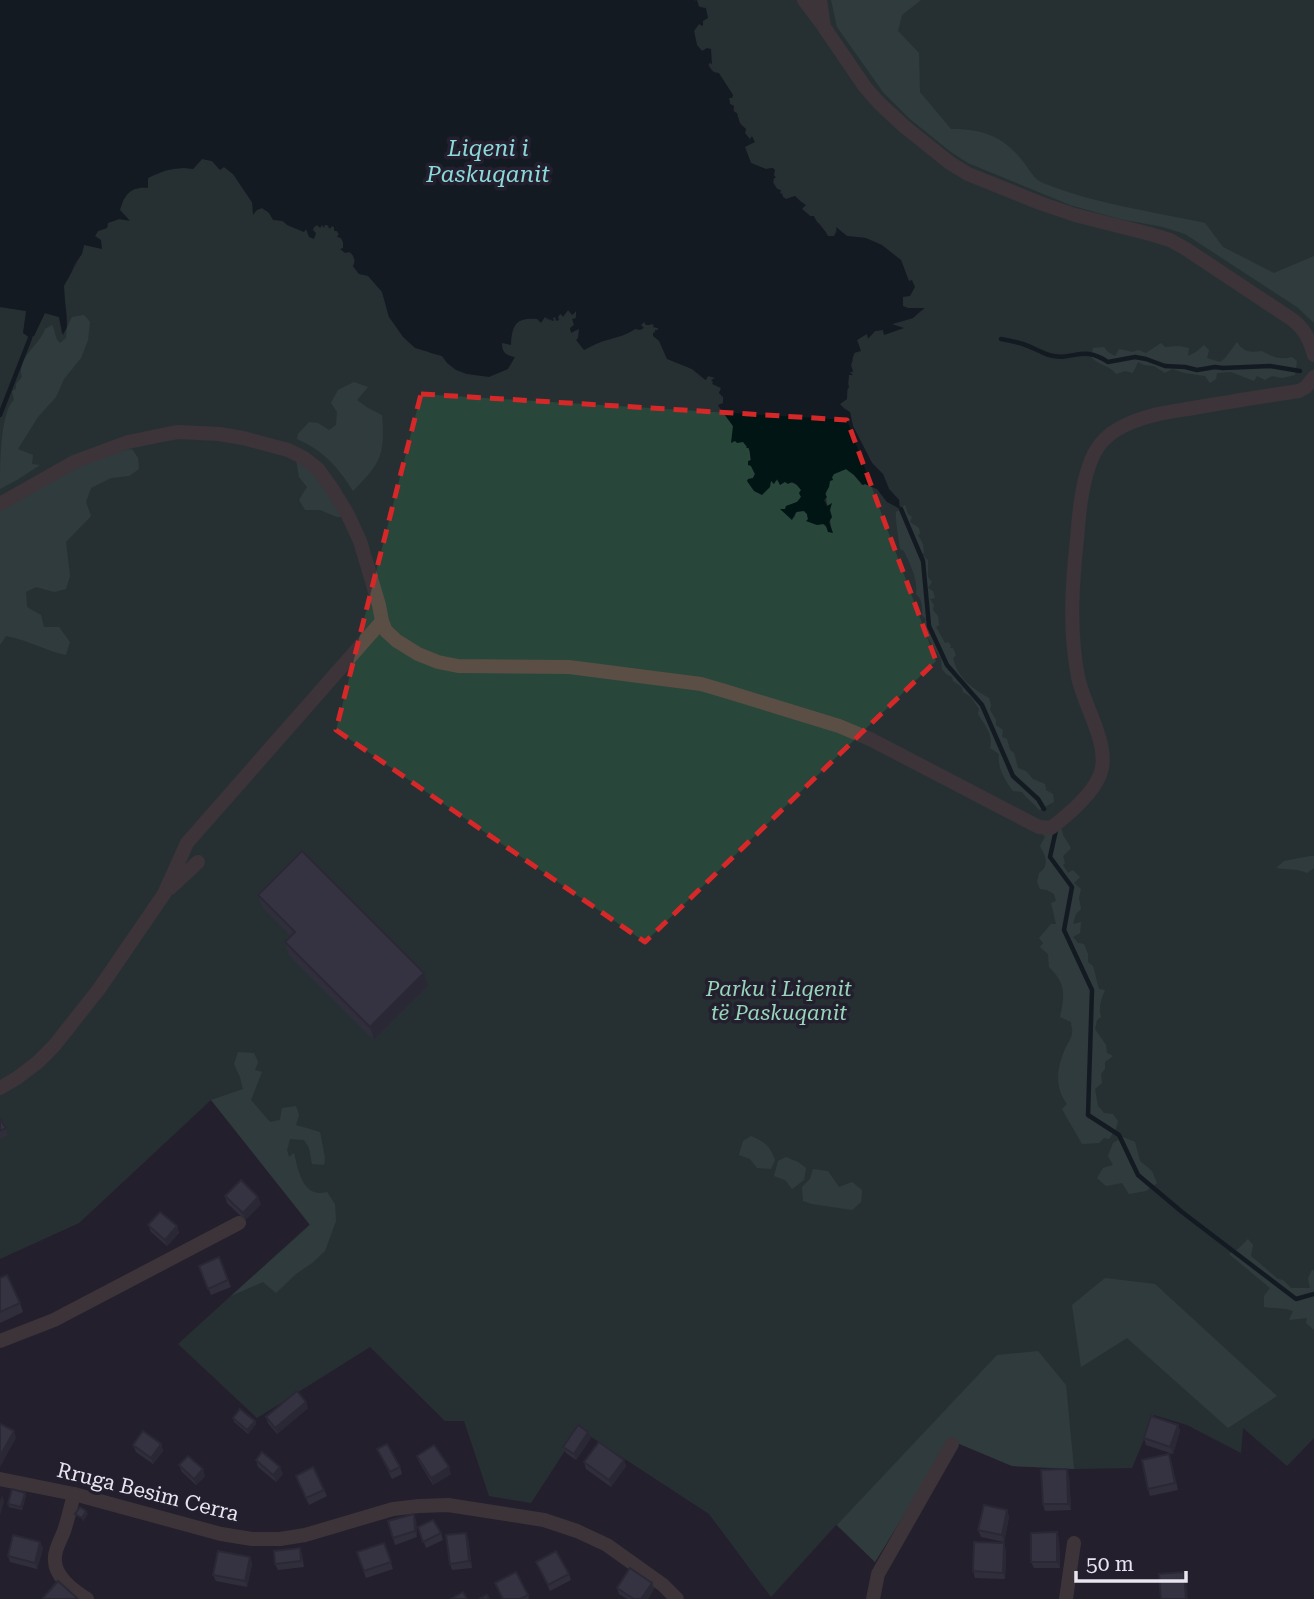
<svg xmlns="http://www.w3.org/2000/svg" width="1314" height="1599" font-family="'Roboto Serif',serif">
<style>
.green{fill:#284639}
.forest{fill:#3c5e4f}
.water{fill:#011515}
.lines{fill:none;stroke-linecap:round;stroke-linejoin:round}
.stream{stroke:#011515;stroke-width:4.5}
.minor{stroke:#5a4e45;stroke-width:14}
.wall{fill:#40404f}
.shaded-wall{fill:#343440}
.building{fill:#4a4b5c;stroke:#343440;stroke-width:2}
.marked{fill:none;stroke:#d62828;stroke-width:5;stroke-dasharray:14 9;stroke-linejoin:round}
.labels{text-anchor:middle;stroke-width:7;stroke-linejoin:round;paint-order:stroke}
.park-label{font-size:21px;font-style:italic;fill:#97d6ba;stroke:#241f2e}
.street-label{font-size:21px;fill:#e8e5ef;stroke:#241f2e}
.water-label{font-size:23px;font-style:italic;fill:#8cd9d9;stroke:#241f2e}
</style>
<rect width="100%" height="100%" fill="#241f2e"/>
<path class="green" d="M697,0H1314V1438L1287,1466L1243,1428L1241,1453L1187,1425L1154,1415L1132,1468L1074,1469L1012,1466L950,1440L875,1562L836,1525L771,1597L709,1514L579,1429L531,1503L489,1496L464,1421H445L370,1347L257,1418L178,1344L310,1224L211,1100L79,1223L0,1259V307L27,311L23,333L34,336L44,313L59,317L62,334C74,316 60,300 64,285C65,281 69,279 70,275C75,266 82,255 84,245L95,236L98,231L107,228L108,223L119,219L129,220L120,210L123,200L130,190L139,187L148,178L166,170L184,168L193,169L202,159L212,161L219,169L224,167L233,174L257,210L262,208C276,217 288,226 304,232L306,229L308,232L317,225H327L334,227L343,242V248C350,253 359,256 353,266L359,274L368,275L382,292L389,317L430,353L442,356C449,366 456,370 467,374L506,355L502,350V343L511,341C510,332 510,337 513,329C519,314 532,321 545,316L546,319L553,321V318L556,316L558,317L561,314L563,316L568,310L573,315L577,310L574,325L570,328L571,332L580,328L578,338L584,350C592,346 599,342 607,340C617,337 627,335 635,329L643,328L641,325L645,321L646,325H650L651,323L654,325L653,327L658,328L656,333L668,359L692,369L705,380L708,376L716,378L712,380L717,386L721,388L719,393L723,397V403L718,406L733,426L735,441L744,442L750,451L751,466L755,474L753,478L747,481C758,481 808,475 801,497C799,503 792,504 787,506L794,518C796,512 797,510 804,511L807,514L808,519L823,524L832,532C830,524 830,516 828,508C824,494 826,487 834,474L846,469L854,475L862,485L865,484L877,489L887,502L899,500L889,489L883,474L872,463L853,426L850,412L839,404L847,399L849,375L850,371H853L851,365L853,360L852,359L859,345L857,340L867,333L868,338L875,331L883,330L884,335L902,328L890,325L913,318L924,309L908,308L903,306V297L912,284L911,280L909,282L901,260L866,238L847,236L837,228L834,236H828L820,224L802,209C803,202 800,200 795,196L786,199L779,194L780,191L773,184L774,179L773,168L766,169L751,163L744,146L754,141L752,137L750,140L745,133L746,129C740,124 733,114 734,106L730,104L729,98H732L733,95L723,80L710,68L705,50L702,51L697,45L694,31L699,24L702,26L703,8L697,5Z"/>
<g class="forest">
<path d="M831,0H921L902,15L898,31L919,53L920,92L951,129C984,129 1005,137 1025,164C1030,171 1035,180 1043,183C1095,204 1150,211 1205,223L1223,247L1274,273L1314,256V323L1297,307L1185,234L1163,227L1120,219L1070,205L968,163L951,152L910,119L883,92L837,27Z"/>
<path d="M84,315L90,322L88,340L81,358L64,379L56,397L38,417L18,449L33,455L32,464L40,465L17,480L0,489C0,467 0,412 14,400L12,391L16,389V384L22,377C16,358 40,345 45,329L52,325C56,331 54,338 60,343L66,338L67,327L72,317Z"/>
<path d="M1237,342C1243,352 1251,353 1262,351C1272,357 1280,360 1292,357L1297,361L1295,375L1282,378L1272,376L1265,380L1257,376L1254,381L1231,372L1217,373L1216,379L1210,383L1205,376L1185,373L1172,369L1165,373L1154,366L1144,365L1138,362L1133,373L1125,371L1116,374C1109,365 1100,366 1091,357L1093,348L1104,347L1108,352L1115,356L1119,349L1133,352L1138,350L1146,353L1161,343L1165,347L1179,346L1189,348L1188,356L1196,352L1204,345L1209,350L1207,358L1220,362C1228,357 1231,349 1237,342Z"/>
<path d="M354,382L368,387L357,400L368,408L382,415C385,455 381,463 353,491C339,468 323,450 297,439L298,434L309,422L318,423L329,430L336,425L337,412L331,403L338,390Z"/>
<path d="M132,449L138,458L139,469L129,476L111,478L91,488L86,502L91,516L66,542L70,576L66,589L54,592L36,587L26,592L27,607L41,615L44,627H59L70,642L66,655C43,650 29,640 6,636L0,645V511C42,487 83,457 132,449Z"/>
<path d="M296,459L315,471L344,517H337L320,510H305L299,500L307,487L299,477Z"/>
<path d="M905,505L908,514L912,517L910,522L919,528L920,534L918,535L923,544L924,553H922L925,558L928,560V577L932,582L928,588L933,591L935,598L930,599L934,605L933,610L938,616L939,625L936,627L945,643L948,642L951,645L950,648H953L956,655L953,658C958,679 972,688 989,698L991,705L990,710L996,720V725L1003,730L1002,737L1007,739L1010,750L1014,753L1018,768L1026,771L1033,779L1045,784L1046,790L1053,794L1054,802L1039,810C1034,803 1027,799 1022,792L1013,791C1005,780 997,768 999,754L990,748C994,735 984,724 978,714L979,709L971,697L963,692L962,687L953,681L952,677L946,674L942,669L941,659L928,638V633L924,623L926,619L922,615C923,608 922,599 916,594C918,579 910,564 904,551L900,549C899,541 895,519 896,512Z"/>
<path d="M1061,826L1063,835L1071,848L1063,856L1065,863L1063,865L1068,873L1073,870L1080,877L1074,883L1081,889L1079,898L1081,909L1076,914L1073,924L1081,922L1080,933L1073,937L1078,943L1084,944L1088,954V962L1093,966L1099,989L1105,990C1101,999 1098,1008 1101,1017L1097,1020L1095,1029L1106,1045L1107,1053L1113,1056L1105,1062V1069L1101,1074L1102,1083L1095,1089L1098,1106L1104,1113L1113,1114L1118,1121L1116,1129L1109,1139L1104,1138L1099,1143L1082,1144L1062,1109L1067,1104C1054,1086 1057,1068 1065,1049C1067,1044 1072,1038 1072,1033C1073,1029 1071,1026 1071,1022L1060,1017C1065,995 1066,983 1049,967L1048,954L1040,947L1043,943L1039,938L1051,924H1056L1051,903L1056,901L1054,894L1047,890L1040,889L1037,882L1039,873C1050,865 1046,857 1040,846L1045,837L1042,833Z"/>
<path d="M1310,856H1314V868L1307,873C1296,868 1288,870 1276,868L1284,861Z"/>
<path d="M238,1052L254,1053L258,1062L255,1070L262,1072L251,1100L270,1122L280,1120L282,1108L296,1106L299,1115L296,1125L320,1132L325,1158L324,1165L312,1164L309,1148L304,1140L290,1139L287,1150L289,1157L294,1153C298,1170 303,1199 327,1192L335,1204L336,1221L325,1251L312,1263L296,1274L276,1293L263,1282L231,1296L310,1225L211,1100L243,1089L240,1077L234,1064Z"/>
<path d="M751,1136C765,1142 770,1146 775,1160L771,1169L757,1168L750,1159L739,1155L743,1141Z"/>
<path d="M1123,1137L1135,1142L1140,1161L1152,1171L1157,1183L1146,1191L1129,1194L1122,1183L1106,1186L1097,1178L1103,1168L1113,1165L1108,1156L1113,1143Z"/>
<path d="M786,1157L798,1162L806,1168L804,1180L792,1189L785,1180L774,1176L778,1161Z"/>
<path d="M813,1169L828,1171L839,1187L852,1182L862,1190L861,1202L852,1210L812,1204L803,1201L802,1187L810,1179Z"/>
<path d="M1248,1239L1253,1245L1251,1256L1278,1279L1283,1280L1291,1288H1310L1308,1278L1312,1270H1314V1330L1306,1323L1307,1318L1289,1320L1293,1311C1283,1307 1275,1309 1264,1307V1296L1270,1288L1229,1254L1238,1249Z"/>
<path d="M1105,1278L1155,1284L1277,1396L1228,1428L1127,1338L1081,1367L1072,1305Z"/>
<path d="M1038,1351L1066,1385L1074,1469L1012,1466L950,1440L875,1562L837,1525L997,1355Z"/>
</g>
<path class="water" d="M0,0H694L695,1L697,0L699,7L706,8L708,18L703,21V26L699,24L694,31L697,45L702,51L707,48L711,49L712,64L710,63L708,65L713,72L719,73L733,95L732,98H729L730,104L734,106L733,111L737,113L740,124L746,129L745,133L750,139L752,136L755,142L745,147L751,163L766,169L773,168L775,170L774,175L776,178H774L773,182L777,189L781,190L780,194L782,193L783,197L786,199L795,196C798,200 802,202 806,205L802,209L810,216H814L817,222L825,231L828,236H834L837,232L836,227L847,236L866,238L882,245L901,260L909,281L912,280L915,287L910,296L903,297V306L908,308H925L920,311L913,318L892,324L904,328L884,335L883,330L875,331L868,339L867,334L857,340L861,351L854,353L851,365L853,372H850L853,375H849L848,383L849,387L847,390V399L840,404L844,409L850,412L853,426L872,463L883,474L889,489L899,500L900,509L887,502L877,489L865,484L863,485L854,475L846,469L834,474L832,477L833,480L830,481L829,487L825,494L827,497L824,500L827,506L832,503L830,510L832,517L829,522L833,533L828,532L826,526L824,524L817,525L806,521L808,519L807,514L804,511L796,512L792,520L780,509H785L786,506L797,502L801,497L799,493L801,490L796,484L792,482L788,484L785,482L780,485L777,479L774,484L771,481L770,487L762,495L754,491L747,481L748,479L753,478L755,474L751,466L748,465V461L751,460L749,448H746L747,447L743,442L737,443L735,441L731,443L733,426L718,405L723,403V397L719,393L721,388L712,384L713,382L711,380L715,378L708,376L706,380L692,369L667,359L659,341L653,336V333L655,332V330H658V328L653,327L654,325L651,324L650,325H646L644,322L641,325L644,328L640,330L635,329C627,335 617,337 607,340C599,342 592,346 584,350L576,340L578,338L579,329L571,333L570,328L574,325L572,319L576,318V311L572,315L568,310L563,317L561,314L559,315L558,317L559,320L556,321L555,317L553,318L554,321L545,317L541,323L537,319C515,317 512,326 511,345L502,343C502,353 506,355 515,357L508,369L489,377L467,374L456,370L447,363L442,356L415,348L403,337L389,317L382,292L368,276L359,274L353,266C356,261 354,256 350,252L345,253L340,249L343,248V242L341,238L337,237L339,234L337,231H334V227L332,226L330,229L327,225H325L324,228L322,225L320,228L317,225L314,227L313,230L316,233L314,239L309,237L306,229L304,232L287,225L283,221L273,220L269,213L262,208L257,210L253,215L252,202L233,174L224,167L220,170L212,161L202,159L193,169C176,166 163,171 148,178V188C131,186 124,195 120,210L130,221L119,219L108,223L107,228L98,231L95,236L101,240L102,249L84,245L82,254L75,263L71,273L64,286L67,327L63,335L59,317L45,313L34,336L30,338L23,333L26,311L0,307Z"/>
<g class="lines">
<g class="stream">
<path d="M1001,339C1008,340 1016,342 1023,344C1032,347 1040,352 1049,355C1073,362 1082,344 1108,362L1135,357L1146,359L1165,366L1185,367L1197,370L1215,367L1223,368L1270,366L1300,371"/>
<path d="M0,415L30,338"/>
<path d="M901,509L923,561L929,626L947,665L982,705L1013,776L1038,799L1044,809"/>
<path d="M1056,830L1050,857L1072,887L1064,930L1092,990L1088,1115L1119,1135L1138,1175L1182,1212L1296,1299L1314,1294"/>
</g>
<g class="minor">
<path d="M804,0L822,24"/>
<path d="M820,0L824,27L865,87L879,103L905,127L950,163L968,174L1040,203L1075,215L1150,234L1170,240L1186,249L1293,320C1305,330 1310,340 1314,355"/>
<path d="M0,504L74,462L128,442L162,435L178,432L219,434L243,438L288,450L304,458L318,469L331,487L347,513L360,541L379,605L382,621L386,631L397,641L418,654L438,662L458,666L569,667L701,684L725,691L839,726L870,739L1039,827L1051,828C1068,815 1098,790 1102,768C1107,739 1084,706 1078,677C1069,630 1072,585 1077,539C1079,515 1081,489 1089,466C1094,450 1104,437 1118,429C1143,414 1172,412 1199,407C1233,401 1266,396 1299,391L1306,387L1314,377"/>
<path d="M170,888L198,862"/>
<path d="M0,1088L17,1078L38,1062L54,1046L99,989L164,894L187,843L382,621"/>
<path d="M0,1341L54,1320L239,1223"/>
<path d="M0,1479L74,1494L221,1534L252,1539H280L305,1535L393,1509L419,1506L448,1505L544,1520L577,1531L607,1545L663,1585L677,1599"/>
<path d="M74,1494C71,1506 68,1519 64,1531C61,1539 55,1549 55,1557C53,1576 73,1590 87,1599"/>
<path d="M873,1599L878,1574L952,1444"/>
<path d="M1066,1599L1074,1543"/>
</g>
</g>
<g class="wall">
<path d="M258,895L428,986L374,1040L289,955L285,942L291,936L263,908Z"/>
<path d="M0,1119L8,1135L0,1139Z"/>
<path d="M225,1196L261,1204L245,1220L227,1203Z"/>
<path d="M148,1225L177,1226L179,1233L167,1246L151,1232Z"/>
<path d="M219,1257L231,1287L211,1295L199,1266Z"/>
<path d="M0,1278L20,1303L23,1312L0,1323Z"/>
<path d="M308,1408L277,1434L268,1423L266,1417Z"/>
<path d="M233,1418L256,1424L248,1434L234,1422Z"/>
<path d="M1178,1425L1180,1431L1173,1454L1146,1445L1144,1438Z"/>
<path d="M591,1438L576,1460L566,1453L563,1447Z"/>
<path d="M161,1444L163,1451L153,1464L136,1452L133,1445Z"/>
<path d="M377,1449L400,1467L402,1474L392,1479Z"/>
<path d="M417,1456L451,1474L433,1485L419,1462Z"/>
<path d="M256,1460L283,1474L276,1482L258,1467Z"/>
<path d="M1171,1461L1178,1490L1150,1496L1148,1489Z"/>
<path d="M584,1462L626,1466L611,1487L586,1469Z"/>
<path d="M179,1465L205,1476L196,1485L182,1472Z"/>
<path d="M296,1476L324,1490L327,1496L309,1505Z"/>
<path d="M1069,1476L1071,1510L1045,1511L1043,1504Z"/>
<path d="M25,1493L26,1496L22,1510L9,1507L8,1504Z"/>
<path d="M1007,1510L1009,1517L1004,1542L981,1537L978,1530Z"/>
<path d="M416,1520L417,1537L395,1545L393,1538Z"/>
<path d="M418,1527L441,1533L443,1540L426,1548Z"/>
<path d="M1057,1532L1059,1539L1060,1568H1034L1031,1562Z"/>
<path d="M468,1539L472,1568L452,1570L450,1564Z"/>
<path d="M384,1543L393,1569L366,1578L357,1552Z"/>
<path d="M43,1548L37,1569L10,1562L8,1556Z"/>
<path d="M300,1548L302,1555L304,1567L278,1570L275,1564Z"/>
<path d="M1006,1550L1005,1579L975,1578L973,1571Z"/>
<path d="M250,1557L252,1564L247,1587L216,1581L213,1575Z"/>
<path d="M536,1562L569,1574L571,1580L550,1591Z"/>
<path d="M495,1583L528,1595L529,1599H502Z"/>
<path d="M652,1583L654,1589L648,1599H627L619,1594L617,1588Z"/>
</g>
<g class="shaded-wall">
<path d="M424,973L428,986L374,1040L370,1027Z"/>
<path d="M258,1197L261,1204L245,1220L243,1213Z"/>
<path d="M177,1226L179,1233L167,1246L165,1240Z"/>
<path d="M306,1402L308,1408L277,1434L275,1428Z"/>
<path d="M255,1421L256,1424L248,1434L247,1430Z"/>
<path d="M1178,1425L1180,1431L1173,1454L1170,1447Z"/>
<path d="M14,1431L16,1438L0,1467V1456Z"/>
<path d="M588,1432L591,1438L576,1460L574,1454Z"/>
<path d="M161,1444L163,1451L153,1464L151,1458Z"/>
<path d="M624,1460L626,1466L611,1487L609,1480Z"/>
<path d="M280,1467L283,1474L276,1482L273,1475Z"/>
<path d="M449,1467L451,1474L433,1485L431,1478Z"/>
<path d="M203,1469L205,1476L196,1485L194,1479Z"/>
<path d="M1067,1469L1069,1476L1071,1510L1068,1504Z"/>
<path d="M25,1493L26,1496L22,1510L21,1507Z"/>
<path d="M2,1495L4,1502L0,1515V1501Z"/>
<path d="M1007,1510L1009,1517L1004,1542L1002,1535Z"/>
<path d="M86,1511L88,1514L83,1522L82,1518Z"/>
<path d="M414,1514L416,1520L417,1537L415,1531Z"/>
<path d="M1057,1532L1059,1539L1060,1568L1057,1562Z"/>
<path d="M466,1533L468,1539L472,1568L469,1561Z"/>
<path d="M40,1542L43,1548L37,1569L35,1563Z"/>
<path d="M1004,1543L1006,1550L1005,1579L1003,1573Z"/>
<path d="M250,1557L252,1564L247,1587L245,1581Z"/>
<path d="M1184,1572L1186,1578L1188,1599H1186Z"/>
<path d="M652,1583L654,1589L648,1599H641Z"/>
</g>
<g class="building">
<path d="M302,851L424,973L370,1027L285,942L295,932L258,895Z"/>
<path d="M0,1119L6,1128L0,1131Z"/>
<path d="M241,1180L258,1197L243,1213L225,1196Z"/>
<path d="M160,1212L177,1226L165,1240L148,1225Z"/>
<path d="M219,1257L228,1280L208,1289L199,1266Z"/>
<path d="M7,1275L20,1303L0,1312V1278Z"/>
<path d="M297,1391L306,1402L275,1428L266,1417Z"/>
<path d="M240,1409L255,1421L247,1430L233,1418Z"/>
<path d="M1151,1416L1178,1425L1170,1447L1144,1438Z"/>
<path d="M0,1424L14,1431L0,1456Z"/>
<path d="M578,1425L588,1432L574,1454L563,1447Z"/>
<path d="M143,1431L161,1444L151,1458L133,1445Z"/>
<path d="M599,1442L624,1460L609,1480L584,1462Z"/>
<path d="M387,1444L400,1467L390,1472L377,1449Z"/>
<path d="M434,1445L449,1467L431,1478L417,1456Z"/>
<path d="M262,1452L280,1467L273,1475L256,1460Z"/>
<path d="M1169,1454L1175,1483L1148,1489L1142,1460Z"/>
<path d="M188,1456L203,1469L194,1479L179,1465Z"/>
<path d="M313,1467L324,1490L306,1498L296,1476Z"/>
<path d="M1067,1469L1068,1504H1043L1041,1470Z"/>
<path d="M12,1489L25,1493L21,1507L8,1504Z"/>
<path d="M984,1505L1007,1510L1002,1535L978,1530Z"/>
<path d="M80,1507L86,1511L82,1518L75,1514Z"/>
<path d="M414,1514L415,1531L393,1538L388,1521Z"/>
<path d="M433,1520L441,1533L423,1542L418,1527Z"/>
<path d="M1057,1532V1562H1031V1533Z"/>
<path d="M466,1533L469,1561L450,1564L446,1535Z"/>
<path d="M13,1535L40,1542L35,1563L8,1556Z"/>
<path d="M974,1542L1004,1543L1003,1573L973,1571Z"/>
<path d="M384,1543L391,1562L364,1571L357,1552Z"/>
<path d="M300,1548L301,1561L275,1564L274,1551Z"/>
<path d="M218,1551L250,1557L245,1581L213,1575Z"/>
<path d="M556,1551L569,1574L548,1585L536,1562Z"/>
<path d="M630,1568L652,1583L641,1599H634L617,1588Z"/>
<path d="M516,1572L528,1595L520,1599H503L495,1583Z"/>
<path d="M1184,1572L1186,1599H1161L1159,1574Z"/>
<path d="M58,1581L78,1599H44L43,1598Z"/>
<path d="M463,1592L467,1599H451Z"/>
<path d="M487,1595L489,1599H479Z"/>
</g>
<path d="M0 0H1314V1599H0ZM421,394L847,420L936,661L645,942L336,730Z" fill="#241f2e" fill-opacity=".55" fill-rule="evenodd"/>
<path class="marked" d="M421,394L847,420L936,661L645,942L336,730Z"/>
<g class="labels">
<g class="park-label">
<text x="779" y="996">Parku i Liqenit<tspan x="779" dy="24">të Paskuqanit</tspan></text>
</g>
<g class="street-label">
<text transform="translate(148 1492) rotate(14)" y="7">Rruga Besim Cerra</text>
</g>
<g class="water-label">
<text x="488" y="156">Liqeni i<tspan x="488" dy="26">Paskuqanit</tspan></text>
</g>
</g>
<path d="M1076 1571v10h110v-10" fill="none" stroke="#e8e5ef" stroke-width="3.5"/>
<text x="1086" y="1571" font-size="21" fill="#e8e5ef" stroke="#241f2e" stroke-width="5" paint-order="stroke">50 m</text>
</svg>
